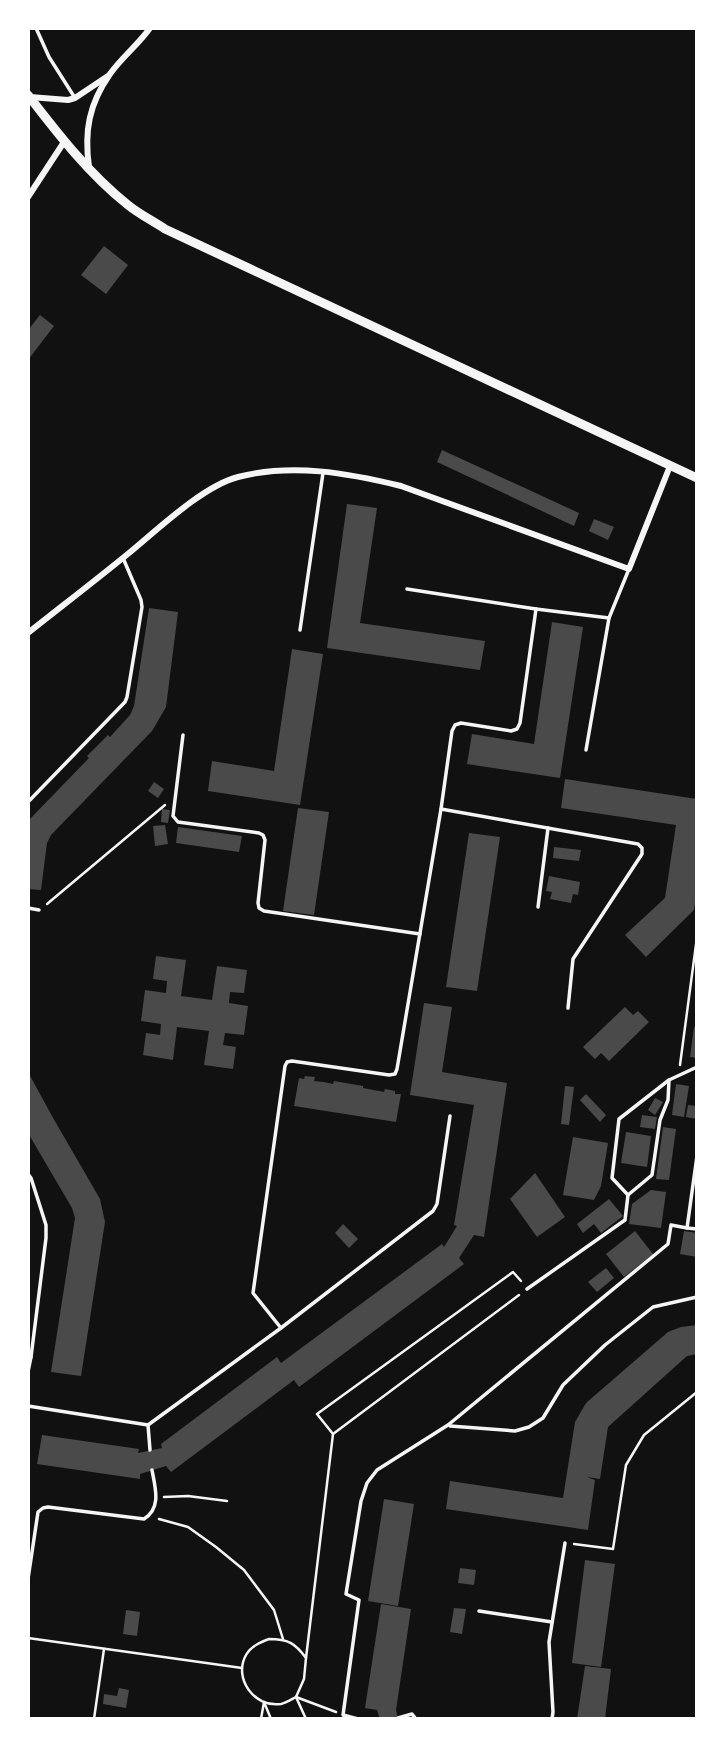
<svg xmlns="http://www.w3.org/2000/svg" width="725" height="1747" font-family="'Noto Sans',sans-serif">
<style>
.building{fill:#4a4a4a}
.lines{fill:none;stroke-linecap:round;stroke-linejoin:round}
.path{stroke:#f5f5f5;stroke-width:2.5}
.service{stroke:#f5f5f5;stroke-width:3.5}
.minor{stroke:#f5f5f5;stroke-width:6}
.secondary{stroke:#f5f5f5;stroke-width:9}
</style>
<rect width="100%" height="100%" fill="#111"/>
<g class="building">
<path d="M104,246L128,265L106,294L81,275Z"/>
<path d="M40,315L54,326L28,360V330Z"/>
<path d="M442,450L579,513L574,526L437,462Z"/>
<path d="M347,504L377,508L360,623L485,641L480,670L327,648Z"/>
<path d="M594,519L614,527L608,540L589,531Z"/>
<path d="M149,608L178,612L166,707L152,731L51,835L47,843L41,890L28,889V821L89,758L87,756L108,735L110,737L130,715L134,706Z"/>
<path d="M552,622L583,627L560,778L467,764L472,734L534,744Z"/>
<path d="M292,649L323,654L300,805L208,791L212,761L274,771Z"/>
<path d="M565,779L697,799V888L694,910L646,957L625,935L665,898L676,825L561,808Z"/>
<path d="M154,782L164,789L158,798L148,791Z"/>
<path d="M298,808L329,812L314,915L283,911Z"/>
<path d="M162,809L170,810L168,823L161,822Z"/>
<path d="M165,825L168,844L155,846L153,826Z"/>
<path d="M178,827L242,836L239,852L176,843Z"/>
<path d="M469,833L500,837L477,991L446,987Z"/>
<path d="M554,847L581,850L579,861L553,858Z"/>
<path d="M549,876L580,882L578,895L573,894L571,903L550,899L552,892L546,891Z"/>
<path d="M156,956L186,960L181,996L212,1000L217,966L247,970L244,993L230,992L229,1003L248,1006L244,1035L225,1033L223,1045L236,1047L233,1069L204,1065L209,1031L177,1027L173,1060L143,1055L146,1033L160,1035L161,1024L141,1021L145,990L166,993L167,981L153,979Z"/>
<path d="M424,1003L452,1007L442,1072L507,1083L484,1237L474,1235L459,1258L464,1264L299,1387L294,1380L171,1472L166,1466L140,1474V1479L37,1464L42,1435L139,1449L138,1453L162,1448L161,1444L277,1357L281,1363L442,1244L444,1247L457,1226L454,1225L474,1105L410,1095Z"/>
<path d="M625,1007L633,1015L638,1011L649,1022L609,1061L601,1053L595,1059L583,1047Z"/>
<path d="M694,1027L697,1028V1058L690,1057Z"/>
<path d="M28,1072L52,1116L100,1199L105,1222L81,1376L51,1372L75,1218L72,1208L28,1133Z"/>
<path d="M305,1076L315,1077L314,1081L324,1082L333,1084L334,1081L363,1086V1088L384,1092L385,1089L395,1091V1094H401L396,1122L294,1106L299,1078L304,1079Z"/>
<path d="M676,1084L689,1086L684,1117L672,1115Z"/>
<path d="M565,1086L574,1087L569,1125L561,1124Z"/>
<path d="M586,1094L606,1115L600,1122L580,1100Z"/>
<path d="M655,1098L663,1102L655,1115L648,1110Z"/>
<path d="M688,1105L697,1106V1119L686,1117Z"/>
<path d="M642,1115L657,1117L655,1129L640,1127Z"/>
<path d="M663,1127L676,1129L669,1180L656,1179Z"/>
<path d="M626,1132L651,1136L647,1167L621,1163Z"/>
<path d="M573,1137L608,1143L601,1186L594,1200L563,1195Z"/>
<path d="M535,1173L565,1217L537,1237L510,1199Z"/>
<path d="M651,1190L666,1192L661,1228L629,1224L632,1204Z"/>
<path d="M609,1199L623,1216L601,1233L594,1224L583,1233L577,1224Z"/>
<path d="M343,1224L358,1239L349,1248L335,1233Z"/>
<path d="M635,1231L653,1254L624,1277L606,1254Z"/>
<path d="M684,1231L697,1233V1257L680,1254Z"/>
<path d="M606,1268L614,1278L597,1292L588,1282Z"/>
<path d="M697,1325V1354L687,1356L608,1427L600,1479L587,1477L595,1480L588,1530L446,1509L450,1481L563,1498L575,1422L586,1403L668,1332L681,1327Z"/>
<path d="M384,1499L414,1504L398,1606L368,1601Z"/>
<path d="M585,1560L615,1564L601,1667L572,1663Z"/>
<path d="M460,1568L476,1570L474,1585L458,1583Z"/>
<path d="M381,1604L411,1609L396,1710L398,1719H380L377,1710L365,1708Z"/>
<path d="M454,1608L466,1609L462,1634L450,1632Z"/>
<path d="M126,1610L140,1612L137,1636L123,1634Z"/>
<path d="M585,1666L611,1669L605,1719H577Z"/>
<path d="M119,1688L129,1690L126,1708L103,1704L104,1694L117,1696Z"/>
</g>
<g class="lines">
<g class="path">
<path d="M47,904L165,805"/>
<path d="M680,1065L697,937"/>
<path d="M333,1434L317,1414L513,1272L521,1281"/>
<path d="M164,1497L188,1496L227,1501"/>
<path d="M159,1519L188,1527L216,1547L244,1570L274,1610L283,1639"/>
<path d="M574,1544L613,1549L626,1465L644,1435L697,1392"/>
<path d="M28,1638L242,1668"/>
<path d="M269,1639C288,1639 295,1643 306,1658L304,1679L296,1697C292,1699 286,1703 281,1704C254,1708 233,1678 246,1655C251,1646 261,1642 269,1639Z"/>
<path d="M306,1658L333,1434L519,1295"/>
<path d="M296,1697L336,1712"/>
<path d="M296,1697L306,1719"/>
<path d="M94,1719L104,1649"/>
<path d="M261,1719L264,1702L271,1719"/>
</g>
<g class="service">
<path d="M36,28L49,57L75,98"/>
<path d="M407,589L536,609"/>
<path d="M300,630L323,473"/>
<path d="M183,735L173,816L178,822L259,833L263,835L265,840L258,903L259,908L264,911L420,934"/>
<path d="M586,750L609,618"/>
<path d="M28,802L125,702L127,697L142,607L141,600L123,558"/>
<path d="M441,809L638,844L642,848V854L573,959L568,1008"/>
<path d="M538,907L548,828"/>
<path d="M28,908L39,910"/>
<path d="M697,1156L687,1228L697,1229"/>
<path d="M28,1174L31,1178L46,1225V1238L31,1357"/>
<path d="M628,1195L612,1178L619,1119L669,1080L697,1067"/>
<path d="M527,1289L625,1220L628,1195L652,1175L660,1120L668,1100L669,1080"/>
<path d="M281,1328L253,1293L285,1066L287,1062L292,1061L389,1075L395,1074L397,1069L441,809L452,731L455,725L461,723L511,731L517,729L520,723L536,609L609,618L629,569"/>
<path d="M28,1357H31L28,1372"/>
<path d="M28,1406L148,1425L281,1328L433,1211L437,1204L450,1116"/>
<path d="M148,1425L150,1450"/>
<path d="M450,1426L515,1431L529,1427L543,1418L563,1385L585,1364L605,1345L653,1307L697,1297"/>
<path d="M28,1579L38,1512L43,1508L48,1507L144,1519C162,1508 155,1487 152,1470"/>
<path d="M479,1611L552,1622"/>
<path d="M398,1718L412,1714L416,1719"/>
<path d="M358,1719L343,1715L359,1600L346,1594L361,1501L367,1483L377,1470L448,1425L668,1244L671,1225L687,1228"/>
<path d="M552,1719L553,1712L549,1642L565,1543"/>
</g>
<g class="minor">
<path d="M30,97L68,100L75,98L108,76"/>
<path d="M89,167C84,131 89,104 110,74C122,57 138,45 150,28"/>
<path d="M28,197L64,142"/>
<path d="M28,633C62,606 96,580 129,553C157,530 203,486 238,477C292,463 348,473 401,486L629,569L670,466"/>
</g>
<path class="secondary" d="M28,95C58,134 89,174 128,205C139,214 153,221 165,229L697,478"/>
</g>
<rect width="725" height="1747" fill="none" stroke="#ffffff" stroke-width="60"/>
</svg>
